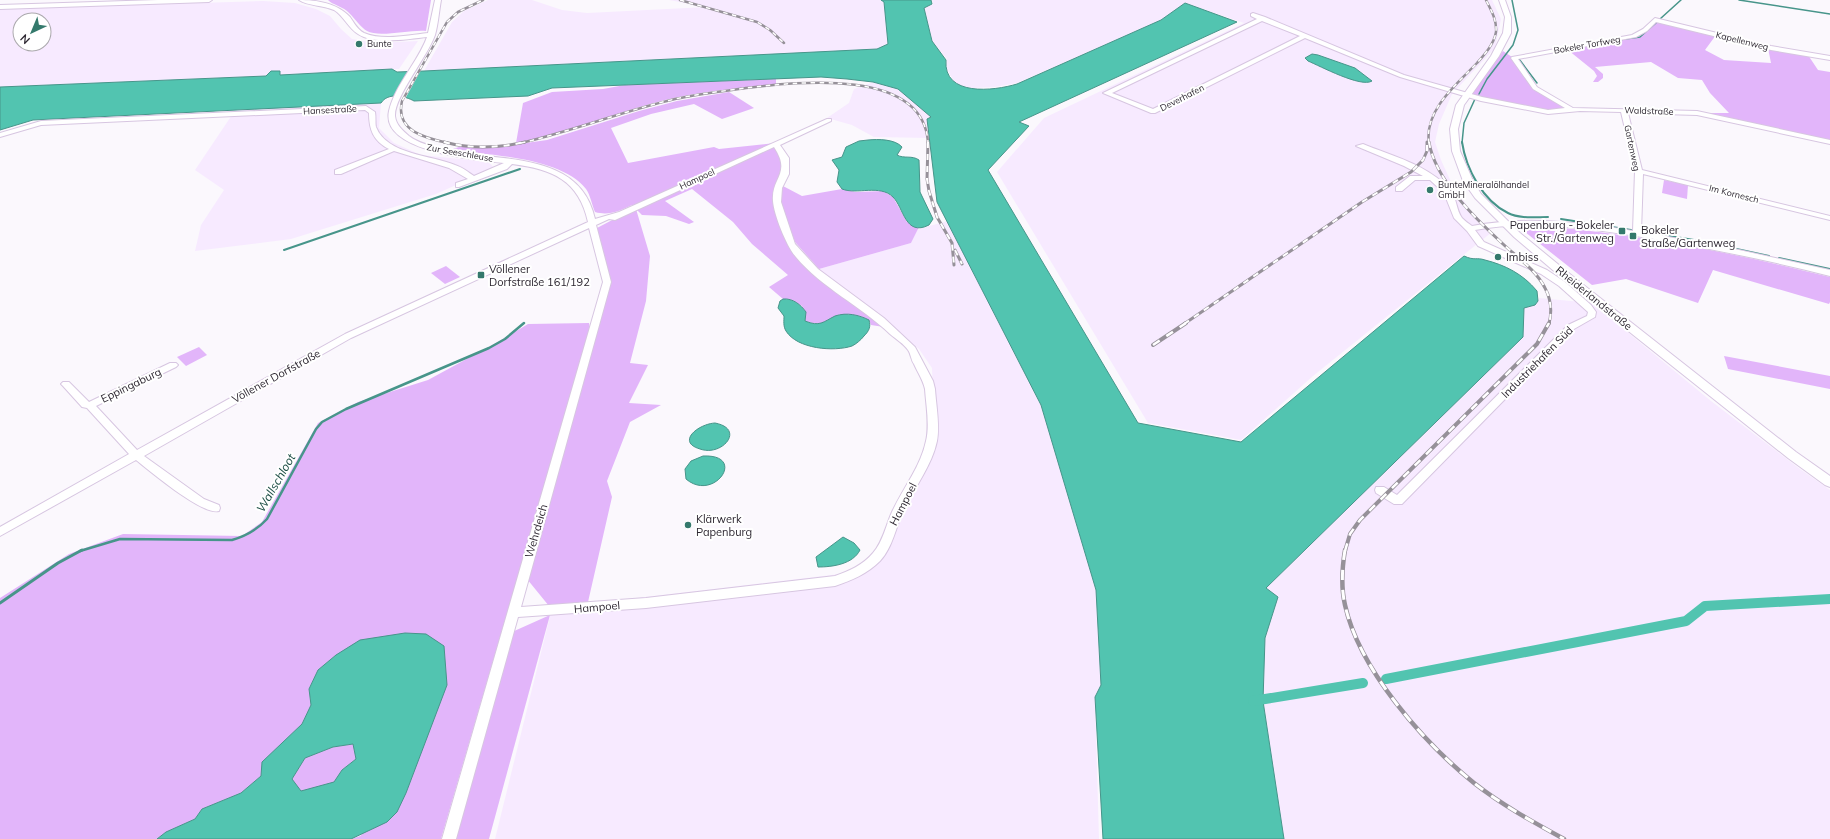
<svg xmlns="http://www.w3.org/2000/svg" width="1830" height="839" font-family="Mulish,sans-serif">
<style>
.built{fill:#f7eaff;fill-rule:evenodd}
.green{fill:#e2b5fa}
.water{fill:#52c4b0;stroke:#47958a;fill-rule:evenodd}
.pier{fill:#fbf8fd}
.lines{fill:none;stroke-linecap:round;stroke-linejoin:round}
.stream-far3{stroke:#47958a;stroke-width:1.5}
.stream-far2{stroke:#47958a;stroke-width:2}
.stream-far1{stroke:#47958a;stroke-width:2.5}
.stream{stroke:#47958a;stroke-width:3}
.canal{stroke:#52c4b0;stroke-width:10}
.minor-casing{stroke:#d7c6e1;stroke-width:2}
.major-casing{stroke:#d7c6e1;stroke-width:2}
.minor{fill:#fff;fill-rule:evenodd}
.major{fill:#fff;fill-rule:evenodd}
.rail-far3-casing{stroke:#969199;stroke-width:2.5}
.rail-far2-casing{stroke:#969199;stroke-width:3}
.rail-far1-casing{stroke:#969199;stroke-width:4}
.rail-casing{stroke:#969199;stroke-width:4.5}
.rail-far3{stroke:#fff;stroke-width:1.5;stroke-dasharray:4.5;stroke-linecap:butt}
.rail-far2{stroke:#fff;stroke-width:2;stroke-dasharray:6;stroke-linecap:butt}
.rail-far1{stroke:#fff;stroke-width:2.5;stroke-dasharray:8;stroke-linecap:butt}
.rail{stroke:#fff;stroke-width:3;stroke-dasharray:10;stroke-linecap:butt}
.poi-dot{fill:#34796c;stroke:#fff;stroke-width:1.5}
.labels{text-anchor:middle;stroke-width:4;stroke-linejoin:round;paint-order:stroke}
.far-street-label{font-size:9px;fill:#2d2731;stroke:#fff}
.far-poi-label{font-size:9px;fill:#2d2731;stroke:#fff;text-anchor:start}
.poi-label{font-size:11px;fill:#2d2731;stroke:#fff;text-anchor:start}
.street-label{font-size:11px;fill:#2d2731;stroke:#fff}
.water-label{font-size:12px;font-style:italic;fill:#1e4f46;stroke:#fff}
</style>
<rect width="100%" height="100%" fill="#fbf8fd"/>
<g class="built">
<path d="M488,0H532L562,10L587,13L707,7L669,0H881L884,2L888,44L877,49L424,71L452,22L464,11Z"/>
<path d="M932,0H1492L1501,19L1495,48L1452,94L1439,124L1435,142L1441,160L1452,184L1471,211L1492,232L1313,376L1241,440L1148,423L997,172L1044,118L1244,23L1185,3L1161,20L1017,83L995,87L973,88L962,86L954,82L946,67L947,59L932,41L924,8L933,4Z"/>
<path d="M263,1L295,3L316,9L330,16L341,29L352,39L374,43L418,41L399,69L280,75L271,71L266,76L0,87V9ZM20,20H44V44H20Z"/>
<path d="M874,82L898,89L918,104L931,117L927,119L930,138L874,137L852,125L827,118L849,103L854,89Z"/>
<path d="M381,103L379,128L394,143L421,155L489,162L494,168L436,194L291,239L195,251L201,225L224,190L195,170L236,109Z"/>
<path d="M948,221L1041,405L1096,590L1101,685L1095,697L1099,839H495L552,608L840,574L864,565L886,551L935,449L932,368L919,349L819,269L911,243L918,229Z"/>
<path d="M1539,298L1592,303L1711,401L1800,469L1830,490V839H1284L1263,701L1265,638L1278,597L1266,588L1523,337L1524,308L1538,302Z"/>
</g>
<g class="green">
<path d="M328,0H431L426,31C412,29 379,38 367,31C361,28 353,16 347,11C341,6 333,5 328,0Z"/>
<path d="M1656,21L1716,35L1705,50L1724,60L1771,63L1768,48L1808,55L1818,70L1830,72V141L1707,113H1729L1710,93L1702,80L1678,78L1651,62L1595,67L1603,74V78L1598,82H1593L1597,76L1594,71L1568,50L1636,37Z"/>
<path d="M1503,51L1512,57L1534,88L1570,109C1538,112 1507,103 1476,97L1472,94Z"/>
<path d="M776,79V84C742,88 707,91 674,98C620,110 570,133 516,143L523,103L552,92L603,89L625,85Z"/>
<path d="M729,92L754,108L722,119L694,104L651,114L611,128L628,163L714,147L719,149L775,143L782,158L781,174L775,188L789,245L884,327L871,325L869,320C845,307 828,330 805,321L802,306L789,299H783L769,287L788,275L752,244L733,222L692,189L665,201L694,222L689,224L666,216L642,215L636,209L650,256L646,301L630,363L648,365L629,403L661,405L630,422L607,481L612,497L588,602L549,606L527,579L610,281L597,228L635,208L632,205C619,211 609,216 595,212C592,205 590,194 586,189C561,157 488,155 450,150L459,147L505,146L547,140L639,111L677,101Z"/>
<path d="M1664,180L1688,185L1687,199L1662,193Z"/>
<path d="M783,186L802,196L842,189L856,192L883,191L893,197L907,222L919,227L911,243L819,269L795,242L780,201Z"/>
<path d="M1554,227C1647,236 1739,254 1830,277V302L1829,304L1713,270L1698,303L1626,279L1592,285L1525,232L1527,228Z"/>
<path d="M446,266L460,277L445,284L431,273Z"/>
<path d="M589,323L590,329L441,839H351L360,836L406,793L422,747L336,655L318,670L309,689L311,705L302,724L263,762L261,776L241,793L202,809L195,819L166,832L157,839H0V598L69,554L123,534L242,536L262,522L318,423L358,402L428,380L496,343L528,324Z"/>
<path d="M199,347L207,355L186,366L177,357Z"/>
<path d="M1724,356L1830,376V389L1728,369Z"/>
<path d="M550,615L489,839H454L512,632Z"/>
<path d="M354,744L356,759L342,770L335,782L301,792L292,779L305,758L333,747Z"/>
</g>
<g class="water">
<path d="M881,0H931L932,4L924,8L932,41L946,60C943,97 994,91 1017,84L1161,20L1185,3L1237,22L1019,122L1029,126L988,170L1138,423L1241,442L1464,256C1475,261 1476,257 1485,260C1505,265 1523,274 1537,291L1538,301L1535,305L1524,308L1523,337L1266,588L1278,597L1265,638L1263,701L1284,839H1103L1095,697L1101,685L1096,590L1041,405L937,202L927,119L931,117L898,89L873,82L847,79L821,77L552,88L528,96L414,101C405,96 388,92 381,103L33,120L0,130V87L266,76L271,71H280V75L392,69L397,72L424,71L877,49L888,44L884,2Z"/>
<path d="M1312,54L1318,55L1355,68L1372,81C1361,88 1320,66 1308,61L1305,58Z"/>
<path d="M868,140C878,139 895,139 902,147L897,155C904,159 912,155 919,160L920,192L933,219L929,225C905,237 904,208 893,197C880,184 857,195 842,189L837,182L839,170L832,160L842,157L846,147L859,141Z"/>
<path d="M783,299C793,298 801,305 806,312L805,321C820,327 823,322 835,316C847,312 859,315 869,320C871,327 869,331 864,336C861,340 856,344 852,346C834,352 797,349 786,331C783,326 784,321 784,316L778,308L780,301Z"/>
<path d="M715,423C746,429 722,457 700,449C676,442 698,424 715,423Z"/>
<path d="M703,456C748,454 714,503 686,479L685,469L691,461Z"/>
<path d="M843,537L854,543L860,550C853,564 833,567 818,567L816,557Z"/>
<path d="M405,633L426,634L444,646L447,685L406,793L397,812L387,822L351,839H157L166,832L195,819L202,809L241,793L261,776L262,762L302,724L311,705L309,689L318,670L336,655L360,640ZM353,744L356,759L342,770L334,782L301,791L292,779L305,758L333,747Z"/>
</g>
<path class="pier" d="M421,70L405,99H392L408,71Z"/>
<g class="lines">
<g class="stream-far3">
<path d="M1739,0L1830,14"/>
<path d="M1660,19L1681,0"/>
<path d="M1618,40L1640,37L1657,22"/>
<path d="M1521,57L1519,59L1537,83"/>
<path d="M1479,94L1487,79L1513,45L1518,30L1512,0"/>
<path d="M1462,143L1464,123L1475,99"/>
</g>
<g class="stream-far2">
<path d="M1462,142C1466,169 1483,201 1508,213C1520,219 1535,217 1548,217"/>
<path d="M1561,219L1631,230"/>
<path d="M1645,232L1700,241"/>
<path d="M1709,243L1769,256"/>
<path d="M284,250L520,169"/>
<path d="M1779,258L1830,269"/>
</g>
<path class="stream-far1" d="M80,551L120,539L232,540C246,536 257,530 267,519L316,429L322,422L346,409L489,348L505,339L524,323"/>
<path class="stream" d="M0,603L58,563L82,550"/>
<g class="canal">
<path d="M1386,679L1686,621L1705,606L1830,599"/>
<path d="M1253,701L1363,683"/>
</g>
<g class="minor-casing">
<g id="minor">
<path d="M158,0H212L209,2L0,9V5Z"/>
<path d="M299,0C317,0 337,3 350,17C354,23 358,30 364,33C383,41 409,35 428,33L435,0H441C439,11 438,25 435,35C428,56 394,97 395,116C396,125 403,131 409,136C418,143 431,146 442,149C496,163 580,149 595,219L619,212L827,119H831V121L780,145L789,158V174L782,188L781,202L795,244L818,269L884,318L915,347L933,381L935,389C936,405 940,425 937,441C932,465 915,487 904,509C896,526 893,547 880,561C867,574 852,580 835,586L646,608L518,617L456,839H442L603,282L589,228L351,338L144,456L204,499L219,505L220,508L219,511C203,516 150,471 136,460L0,536V527L129,454L87,408L82,407L63,386L61,384L63,382H69L89,402L170,363H176L178,365L176,367L96,406L137,450L345,334L588,222C579,180 552,169 512,164L507,169L459,187H456V183L468,179L449,168L394,151L341,174H335V170L389,149C373,141 369,129 369,113L365,110L41,125L0,137V133L41,121L366,106L375,112C376,117 375,123 376,127C387,155 432,155 455,165C462,167 468,172 474,176L504,163C479,160 380,152 389,111C395,85 418,62 427,37C408,39 374,45 358,34C348,28 344,16 334,10C323,5 308,6 299,0ZM774,147C792,174 771,177 773,201C774,215 787,247 796,257C822,288 861,306 890,334C896,339 904,344 908,350C911,354 911,360 914,364C918,373 923,380 925,389C926,405 930,425 926,441C921,466 903,488 892,512C886,525 883,542 873,553C863,565 849,571 835,576L646,598L521,607L611,282L596,225L609,219L615,220Z"/>
<path d="M1253,13L1265,17L1404,75L1482,97L1548,110L1565,108L1533,89L1511,58L1512,57L1632,35L1643,29L1655,18L1771,46L1830,56V60L1771,50L1656,22L1647,31L1636,37L1518,59L1537,87L1573,108L1697,111L1830,140V144L1697,115L1628,113L1642,170L1830,216V220L1643,174L1641,232L1739,250L1830,270V276C1772,261 1713,249 1654,239C1594,229 1535,219 1475,230L1484,242L1547,270L1565,282L1591,305L1596,312L1595,317L1574,329L1402,504H1394L1376,493L1375,490L1376,487H1384L1397,495L1568,325L1587,316L1588,312L1559,286L1541,274L1478,246L1467,231L1454,218L1444,193L1430,180H1415L1402,191H1396V187L1410,176H1423L1404,166L1356,146L1363,144C1392,156 1429,165 1450,190C1457,198 1456,210 1462,218C1465,221 1469,224 1472,226C1526,216 1579,222 1633,231L1635,171L1621,112L1580,111L1548,114L1481,101L1400,77L1305,38L1155,113H1151L1103,93L1257,19L1251,16V14ZM1262,21L1300,36L1153,109L1112,93Z"/>
</g>
</g>
<g class="major-casing">
<path id="major" d="M1499,0H1505L1511,17V33L1499,56L1464,105L1458,129L1460,151L1473,181L1481,194L1520,233L1576,279L1796,452L1830,476V487L1825,485L1788,458L1568,283L1514,237L1475,198L1463,181L1452,151L1450,129L1456,105L1491,56L1503,33L1505,17Z"/>
</g>
<use href="#minor" class="minor"/>
<use href="#major" class="major"/>
<g class="rail-far3-casing">
<g id="rail-far3">
<path d="M680,0L757,22L770,30L784,43"/>
<path d="M448,143C425,138 395,131 402,101L447,22L458,12L483,0"/>
<path d="M521,143C573,131 623,111 675,99C698,94 723,91 746,88C797,82 924,67 928,143"/>
<path d="M1429,143C1424,110 1457,84 1477,63C1485,54 1494,44 1496,32C1497,20 1491,10 1486,0"/>
</g>
</g>
<g class="rail-far2-casing">
<g id="rail-far2">
<path d="M444,142C470,149 499,148 525,142"/>
<path d="M928,142L927,179L929,191L937,217L952,243L954,265"/>
<path d="M1429,142C1435,180 1476,219 1503,244C1518,258 1536,270 1545,288C1551,299 1552,312 1549,324"/>
<path d="M955,250L962,264"/>
<path d="M1184,324L1362,202L1411,172L1423,160L1427,151V142"/>
</g>
</g>
<g class="rail-far1-casing">
<g id="rail-far1">
<path d="M1153,345L1186,323"/>
<path d="M1345,551L1350,534L1360,520L1537,344L1549,323"/>
</g>
</g>
<g class="rail-casing">
<path id="rail" d="M1345,550C1342,568 1341,588 1345,605C1359,669 1423,742 1474,783C1502,805 1533,822 1564,839"/>
</g>
<use href="#rail-far3" class="rail-far3"/>
<use href="#rail-far2" class="rail-far2"/>
<use href="#rail-far1" class="rail-far1"/>
<use href="#rail" class="rail"/>
</g>
<g class="poi-dot">
<circle cx="359" cy="44" r="4"/>
<circle cx="1430" cy="190" r="4"/>
<rect x="1618" y="227" width="8" height="8" rx="2"/>
<rect x="1629" y="232" width="8" height="8" rx="2"/>
<circle cx="1498" cy="257" r="4"/>
<rect x="477" y="271" width="8" height="8" rx="2"/>
<circle cx="688" cy="525" r="4"/>
</g>
<g class="labels">
<g class="far-street-label">
<text transform="translate(1742 41) rotate(14)" y="3">Kapellenweg</text>
<text transform="translate(1587 45) rotate(-10)" y="3">Bokeler Torfweg</text>
<text transform="translate(1182 98) rotate(-27)" y="3">Deverhafen</text>
<text transform="translate(330 110) rotate(-3)" y="3">Hansestraße</text>
<text transform="translate(1649 111) rotate(2)" y="3">Waldstraße</text>
<text transform="translate(1632 148) rotate(78)" y="3">Gartenweg</text>
<text transform="translate(460 153) rotate(10)" y="3">Zur Seeschleuse</text>
<text transform="translate(697 179) rotate(-25)" y="3">Hampoel</text>
<text transform="translate(1734 194) rotate(14)" y="3">Im Kornesch</text>
</g>
<g class="far-poi-label">
<text x="367" y="47">Bunte</text>
<text x="1438" y="188">BunteMineralölhandel<tspan x="1438" dy="10">GmbH</tspan></text>
</g>
<g class="poi-label">
<text x="1614" y="229" text-anchor="end">Papenburg - Bokeler<tspan x="1614" dy="13">Str./Gartenweg</tspan></text>
<text x="1641" y="234">Bokeler<tspan x="1641" dy="13">Straße/Gartenweg</tspan></text>
<text x="1506" y="261">Imbiss</text>
<text x="489" y="273">Völlener<tspan x="489" dy="13">Dorfstraße 161/192</tspan></text>
<text x="696" y="523">Klärwerk<tspan x="696" dy="13">Papenburg</tspan></text>
</g>
<g class="street-label">
<text transform="translate(1594 298) rotate(39)" y="4">Rheiderlandstraße</text>
<text transform="translate(1537 362) rotate(-45)" y="4">Industriehafen Süd</text>
<text transform="translate(276 376) rotate(-29)" y="4">Völlener Dorfstraße</text>
<text transform="translate(131 385) rotate(-26)" y="4">Eppingaburg</text>
<text transform="translate(903 504) rotate(-63)" y="4">Hampoel</text>
<text transform="translate(536 531) rotate(-74)" y="4">Wehrdeich</text>
<text transform="translate(597 607) rotate(-5)" y="4">Hampoel</text>
</g>
<g class="water-label">
<text transform="translate(276 483) rotate(-60)" y="4">Wallschloot</text>
</g>
</g>
<g transform="translate(32 32) rotate(224)"><circle r="19" fill="#ffffff" stroke="#aba9ad"/>
<path d="M0-3L7 15L0 10L-7 15Z" fill="#34796c"/>
<text y="-6" font-size="11" font-weight="bold" text-anchor="middle" fill="#2d2731">N</text>
</g>
</svg>
